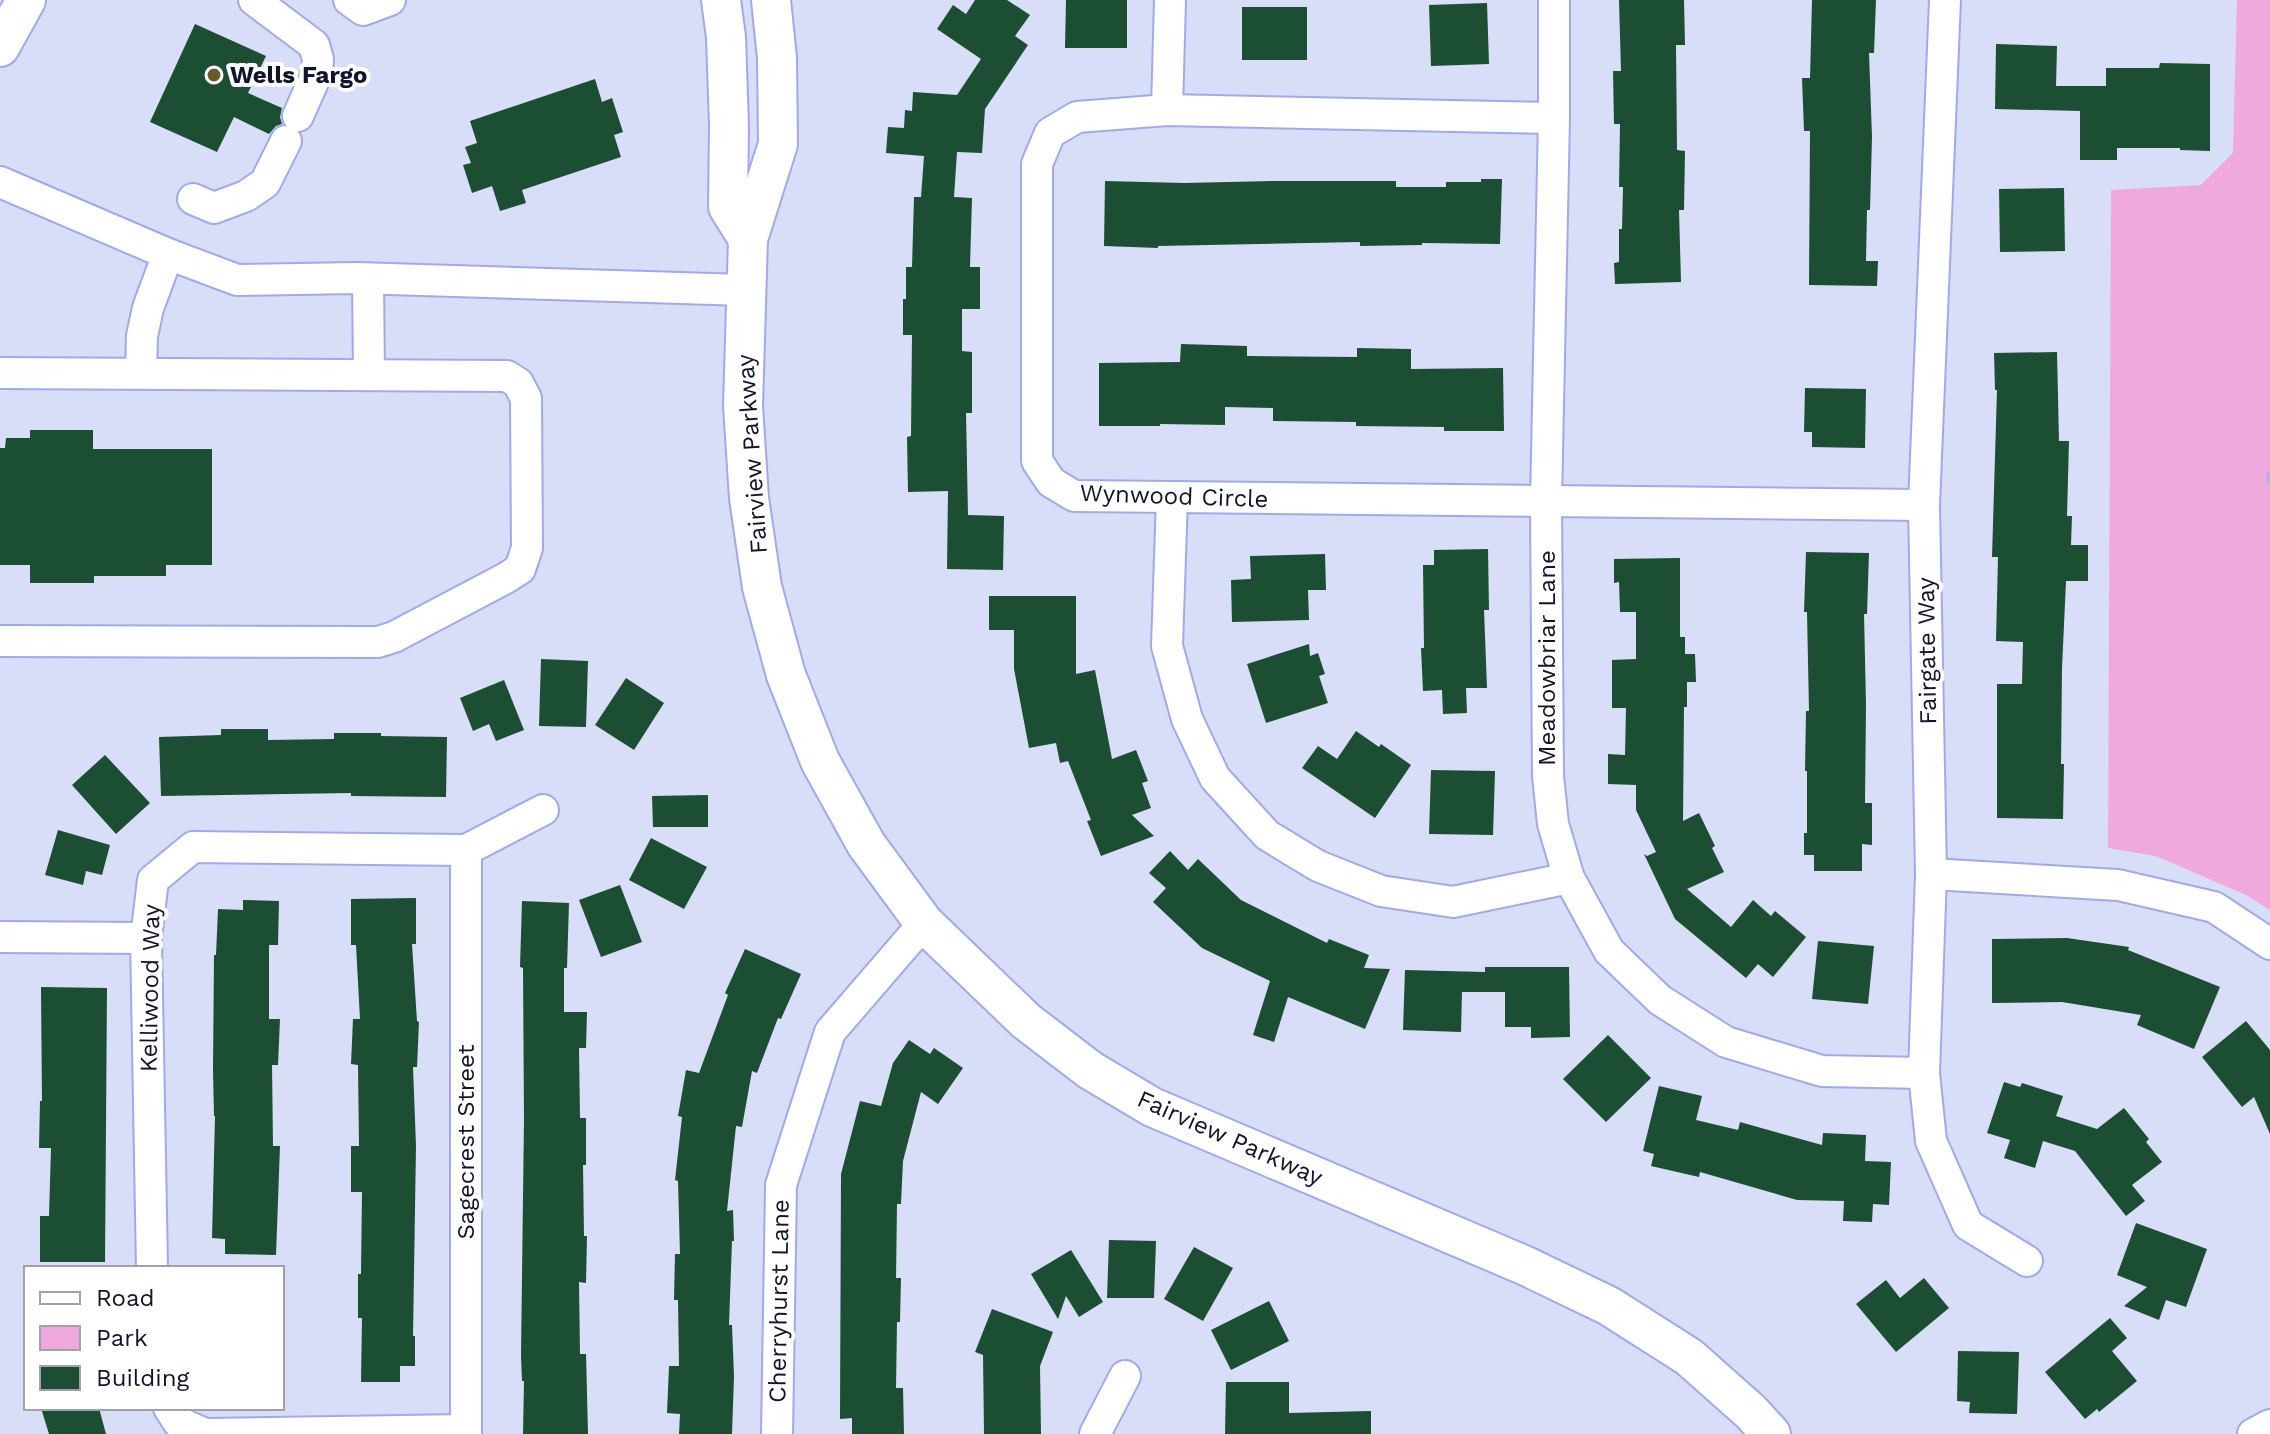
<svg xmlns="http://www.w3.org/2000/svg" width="2270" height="1434" font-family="'Work Sans',sans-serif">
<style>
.green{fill:#efa9dc}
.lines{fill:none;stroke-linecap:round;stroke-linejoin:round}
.stream{stroke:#a9b4f5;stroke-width:8}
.building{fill:#1c4e33}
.minor-casing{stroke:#a0aaeb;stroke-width:34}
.major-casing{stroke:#a0aaeb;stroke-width:42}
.minor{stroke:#fff;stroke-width:30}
.major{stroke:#fff;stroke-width:38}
.poi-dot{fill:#675c28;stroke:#fff;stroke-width:3}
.labels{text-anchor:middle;stroke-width:8;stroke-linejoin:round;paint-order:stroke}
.poi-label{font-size:24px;font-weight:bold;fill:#11142b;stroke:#fff;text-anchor:start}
.street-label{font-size:24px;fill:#11142b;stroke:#fff}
</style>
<rect width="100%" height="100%" fill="#d8ddf8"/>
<path class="green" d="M2237,0H2270V910L2246,895L2156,856L2108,848L2111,190L2201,185L2233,153Z"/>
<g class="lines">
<path class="stream" d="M2270,476V480"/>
</g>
<g class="building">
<path d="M975,0H1007L1030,15L1015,36L1028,45L985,109L982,153L957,152L954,197L972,198L970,267H980V309H962V351L972,352V413H966L968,515L1004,516L1003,570L947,569L948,491L908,492L907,437L911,436L912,335H903V299H906V267H912L914,197H921L924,156L886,153L888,127L904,128L905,110L912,111L913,92L957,95L981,59L937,29L953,5L966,14Z"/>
<path d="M1066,0H1127V48H1065Z"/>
<path d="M1619,0H1684L1685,45H1676L1677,150L1685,151L1684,210H1679L1681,282L1615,284L1614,263L1619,262V229H1622L1623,187H1619L1620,124H1614L1613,71H1621Z"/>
<path d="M1812,0H1876L1874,53H1869L1872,137L1870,210H1867L1866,261H1878L1877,286L1809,285L1810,131H1804L1802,78H1810Z"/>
<path d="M1487,3L1489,64L1431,66L1429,5Z"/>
<rect x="1242" y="7" width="65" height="53"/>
<path d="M195,24L266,56L248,93L282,108L280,117L282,124L276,126L269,134L234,117L217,152L150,122Z"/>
<path d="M1996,44L2057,46L2056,86H2106V68H2159L2160,63L2210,64V151L2180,150V148H2117V160H2080V111L1995,109Z"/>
<path d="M595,79L602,102L612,98L623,132L614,135L621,157L522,190L526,203L500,211L492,186L472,193L463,165L471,163L465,147L477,143L470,121Z"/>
<path d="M1481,179H1502L1500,244L1422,243V245L1360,246V242L1158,246V248L1104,246L1105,181L1185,183L1274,181H1396V187H1446V182H1481Z"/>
<path d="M2064,188L2065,251L2000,252L1999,189Z"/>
<path d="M1181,344L1247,346V356L1357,357V348L1411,349V369L1503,368L1504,431H1444V427L1356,426V422L1273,421V408L1225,407V425L1160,424V426H1099V363L1180,362Z"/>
<path d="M2057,352L2059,441H2069L2067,516H2072L2071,545H2088V581H2066L2062,668L2061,764H2064L2063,819L1997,818V684H2022L2023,642L1996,641L1998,557H1992L1997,390H1995L1994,353Z"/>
<path d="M1805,388L1866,389L1865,448L1812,447V432H1804Z"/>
<path d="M30,430H93V449H212V565H166V576H94V583H30V565H0V448H5L6,438H30Z"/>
<path d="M1488,549L1489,610H1484L1487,688H1466L1467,713L1443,714L1442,690L1423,691L1421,648H1424L1423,565H1434V550Z"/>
<path d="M1806,552L1869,553L1867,614H1864L1866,704L1865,803H1872V845L1862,844V871H1814V855H1804V833H1807V771H1805L1806,711H1809L1807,612H1804Z"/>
<path d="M1325,554L1326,590H1308L1309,620L1232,622L1231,580L1251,579L1250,556Z"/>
<path d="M1680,558V637H1685V654H1695L1696,682H1687V707H1684L1683,821L1699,813L1715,846L1712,848L1724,872L1687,889L1731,927L1753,900L1771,916L1775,911L1806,937L1773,977L1758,964L1746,978L1675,919L1644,854L1647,856L1656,852L1636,810V785L1608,784V754L1625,755L1626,708H1612V660L1636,659V612H1620L1619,582L1614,583V559Z"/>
<path d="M989,596H1076V674L1095,670L1112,759L1136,750L1148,781L1142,783L1151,808L1132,815L1154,836L1101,856L1087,821L1091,820L1068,761L1060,763L1056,743L1029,748L1014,669V630H989Z"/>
<path d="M1309,644L1310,656L1318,653L1325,674L1319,676L1328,703L1266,723L1247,664Z"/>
<path d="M541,659L588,661L586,727L539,726Z"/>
<path d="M626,678L664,703L634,750L595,725Z"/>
<path d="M504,680L524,730L496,741L489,724L473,731L460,698Z"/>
<path d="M221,729H268V740L334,739V733H381V736L447,737L446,797L351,796V793L161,796L159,737L221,735Z"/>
<path d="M1356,731L1379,747L1381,744L1411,765L1375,818L1302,768L1318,746L1337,759Z"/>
<path d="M105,755L150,803L116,834L72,785Z"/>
<path d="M1431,770L1495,771L1493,835L1429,834Z"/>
<path d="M708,795V827H653L652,796Z"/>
<path d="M58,830L110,845L102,875L86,871L83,885L45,875Z"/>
<path d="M651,838L707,867L684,909L629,880Z"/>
<path d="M1170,851L1188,870L1198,859L1241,900L1327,943L1329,939L1369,955L1364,968L1390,969L1365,1029L1288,997L1274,1042L1253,1035L1270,981L1202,948L1153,902L1166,888L1149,873Z"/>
<path d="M620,885L642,942L601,957L579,900Z"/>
<path d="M416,898V944H412L417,1021L419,1022L417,1067H413L416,1146L413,1336H415V1366H400V1382H361L362,1318H358V1274H361L362,1192H351V1146H359L358,1065L351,1064L353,1019H360L356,945H351V899Z"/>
<path d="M243,900L279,901L278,945H269V1019H280L278,1065H272L273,1146H280L276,1255L225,1254V1239L212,1238L215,1116H214L213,1071L214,955H216L218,909L243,910Z"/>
<path d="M522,901L569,903L567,968H564V1012H587L586,1048H579L580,1118H586V1165H583L584,1236H587L586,1283L579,1282L580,1354H586L588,1434H523L524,1381H522L521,1356L524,1118L523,968L520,967Z"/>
<path d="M2067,938L2129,947L2128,950L2220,987L2194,1049L2137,1025L2141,1015L2062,1002L1992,1003V939Z"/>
<path d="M1818,941L1874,946L1868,1004L1812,999Z"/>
<path d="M745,949L801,974L781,1019L778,1018L757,1073L752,1071L742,1127L736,1126L727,1211L733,1210L734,1241H732L729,1325H732L734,1376L732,1434H679L680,1414L667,1413L669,1366H679L678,1300H674L675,1254H680L678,1181L675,1180L682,1117L678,1116L686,1070L699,1073L728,995L725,993Z"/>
<path d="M1485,967H1569L1570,1037L1531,1038V1027H1505V992H1462L1461,1032L1403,1030L1405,970L1485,972Z"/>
<path d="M41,987L107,988L105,1262H40V1216H49L51,1148H39L40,1101H42Z"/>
<path d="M2246,1021L2270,1050V1134L2254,1097L2242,1107L2202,1057Z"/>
<path d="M1608,1035L1651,1078L1606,1122L1563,1079Z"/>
<path d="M909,1040L930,1054L934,1048L963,1068L938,1104L921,1092L903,1161L901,1204H897L896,1278H901L900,1322H897L896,1388H903L904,1434H852V1418L840,1419L841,1174L860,1101L881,1106L893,1063Z"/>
<path d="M2004,1082L2020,1087L2022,1083L2063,1096L2056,1116L2097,1129L2124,1108L2149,1139L2146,1142L2162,1162L2132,1185L2145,1201L2126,1216L2075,1151L2043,1141L2035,1168L2004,1158L2010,1140L1987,1133Z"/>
<path d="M1659,1086L1702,1096L1696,1120L1738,1130L1740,1122L1822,1145L1823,1133L1866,1135L1865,1161L1891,1162L1889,1205L1873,1204L1872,1222L1843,1221L1844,1201L1797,1200L1700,1172L1699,1177L1651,1166L1654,1154L1643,1151Z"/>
<path d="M2136,1223L2207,1249L2186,1307L2166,1300L2159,1320L2124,1306L2147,1287L2117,1275Z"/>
<path d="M1109,1240L1156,1241L1154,1298H1107Z"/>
<path d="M1194,1247L1233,1268L1203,1321L1164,1299Z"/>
<path d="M1071,1250L1103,1302L1079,1317L1066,1296L1058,1319L1031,1274Z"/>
<path d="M1924,1278L1949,1308L1896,1352L1856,1304L1886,1280L1900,1298Z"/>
<path d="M1269,1301L1289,1341L1231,1370L1211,1330Z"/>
<path d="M992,1309L1053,1332L1040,1366L1041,1434H984L983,1355L975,1352Z"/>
<path d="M2110,1318L2127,1338L2112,1351L2137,1381L2099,1412L2097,1409L2085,1419L2045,1372Z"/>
<path d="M1958,1351L2019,1352L2017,1414L1969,1413L1970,1402L1957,1401Z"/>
<path d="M1226,1382H1289V1413L1371,1411V1434H1225Z"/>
<path d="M41,1408H99L106,1434H49Z"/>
</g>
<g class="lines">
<g class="minor-casing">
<g id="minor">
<path d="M254,0L314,45L318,59L317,73L298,116"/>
<path d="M349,0L363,10L390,0"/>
<path d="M1554,0V118L1546,502L1548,776L1553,824L1569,878L1609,951L1660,1000L1726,1042L1822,1071L1924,1073"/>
<path d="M1945,0L1924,505L1931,874L1924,1073L1931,1141L1968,1225L2027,1261"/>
<path d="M1167,110L1170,0"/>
<path d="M1554,118L1167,110L1077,117L1050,133L1037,164V461L1051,482L1074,496L1924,505"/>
<path d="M0,182L168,254L237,280L357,278L746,290"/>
<path d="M193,199L214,208L246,196L265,183L286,141"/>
<path d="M368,279L369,375"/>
<path d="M0,373L507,376L518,383L526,398L527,548L520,569L506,578L394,637L378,642L0,641"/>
<path d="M141,373L142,336L148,308L168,254"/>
<path d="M1172,498L1167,646L1187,719L1215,778L1267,835L1318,866L1381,891L1453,902L1569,878"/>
<path d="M466,850V1434"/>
<path d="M1931,874L2118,885L2214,907L2270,944"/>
<path d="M0,937L146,938"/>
<path d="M152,1268L146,938L153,880L193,847L466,850L543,810"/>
<path d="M169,1408L178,1422L205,1434L466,1430"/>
<path d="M777,1434L781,1185L830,1032L924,923"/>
<path d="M1095,1434L1125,1376"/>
<path d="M2253,1434L2270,1425"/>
</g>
</g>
<g class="major-casing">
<g id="major">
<path d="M721,0L726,37L729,126L728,207L748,239"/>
<path d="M771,0L777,58L778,144L748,239L743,406L749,498L762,587L786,675L820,761L866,844L924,923L1026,1021L1090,1070L1152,1107L1526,1266L1609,1306L1689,1357L1751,1412L1771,1434"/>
<path d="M0,47L26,0"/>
</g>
</g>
<use href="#minor" class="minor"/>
<use href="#major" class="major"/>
</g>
<circle class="poi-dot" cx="214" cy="75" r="8"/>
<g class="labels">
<g class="poi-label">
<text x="230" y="83">Wells Fargo</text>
</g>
<g class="street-label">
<text transform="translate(752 454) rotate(-94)" y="8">Fairview Parkway</text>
<text transform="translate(1174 496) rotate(2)" y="8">Wynwood Circle</text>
<text transform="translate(1927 651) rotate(-91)" y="8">Fairgate Way</text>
<text transform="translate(1547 658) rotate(-90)" y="8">Meadowbriar Lane</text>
<text transform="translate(150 988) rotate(-89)" y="8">Kelliwood Way</text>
<text transform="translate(1230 1138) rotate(24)" y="8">Fairview Parkway</text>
<text transform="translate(466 1142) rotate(-90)" y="8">Sagecrest Street</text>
<text transform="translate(779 1301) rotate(-89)" y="8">Cherryhurst Lane</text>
</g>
</g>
<rect x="24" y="1266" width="260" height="144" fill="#ffffff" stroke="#a0a1aa" stroke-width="2"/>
<rect x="40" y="1292" width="40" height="12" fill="#ffffff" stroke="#a0a1aa" stroke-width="2"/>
<text x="96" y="1306" font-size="24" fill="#11142b">Road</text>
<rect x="40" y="1326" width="40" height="24" fill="#efa9dc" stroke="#a0a1aa" stroke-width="2"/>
<text x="96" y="1346" font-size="24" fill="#11142b">Park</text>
<rect x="40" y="1366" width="40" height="24" fill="#1c4e33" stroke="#a0a1aa" stroke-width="2"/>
<text x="96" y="1386" font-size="24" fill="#11142b">Building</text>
</svg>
